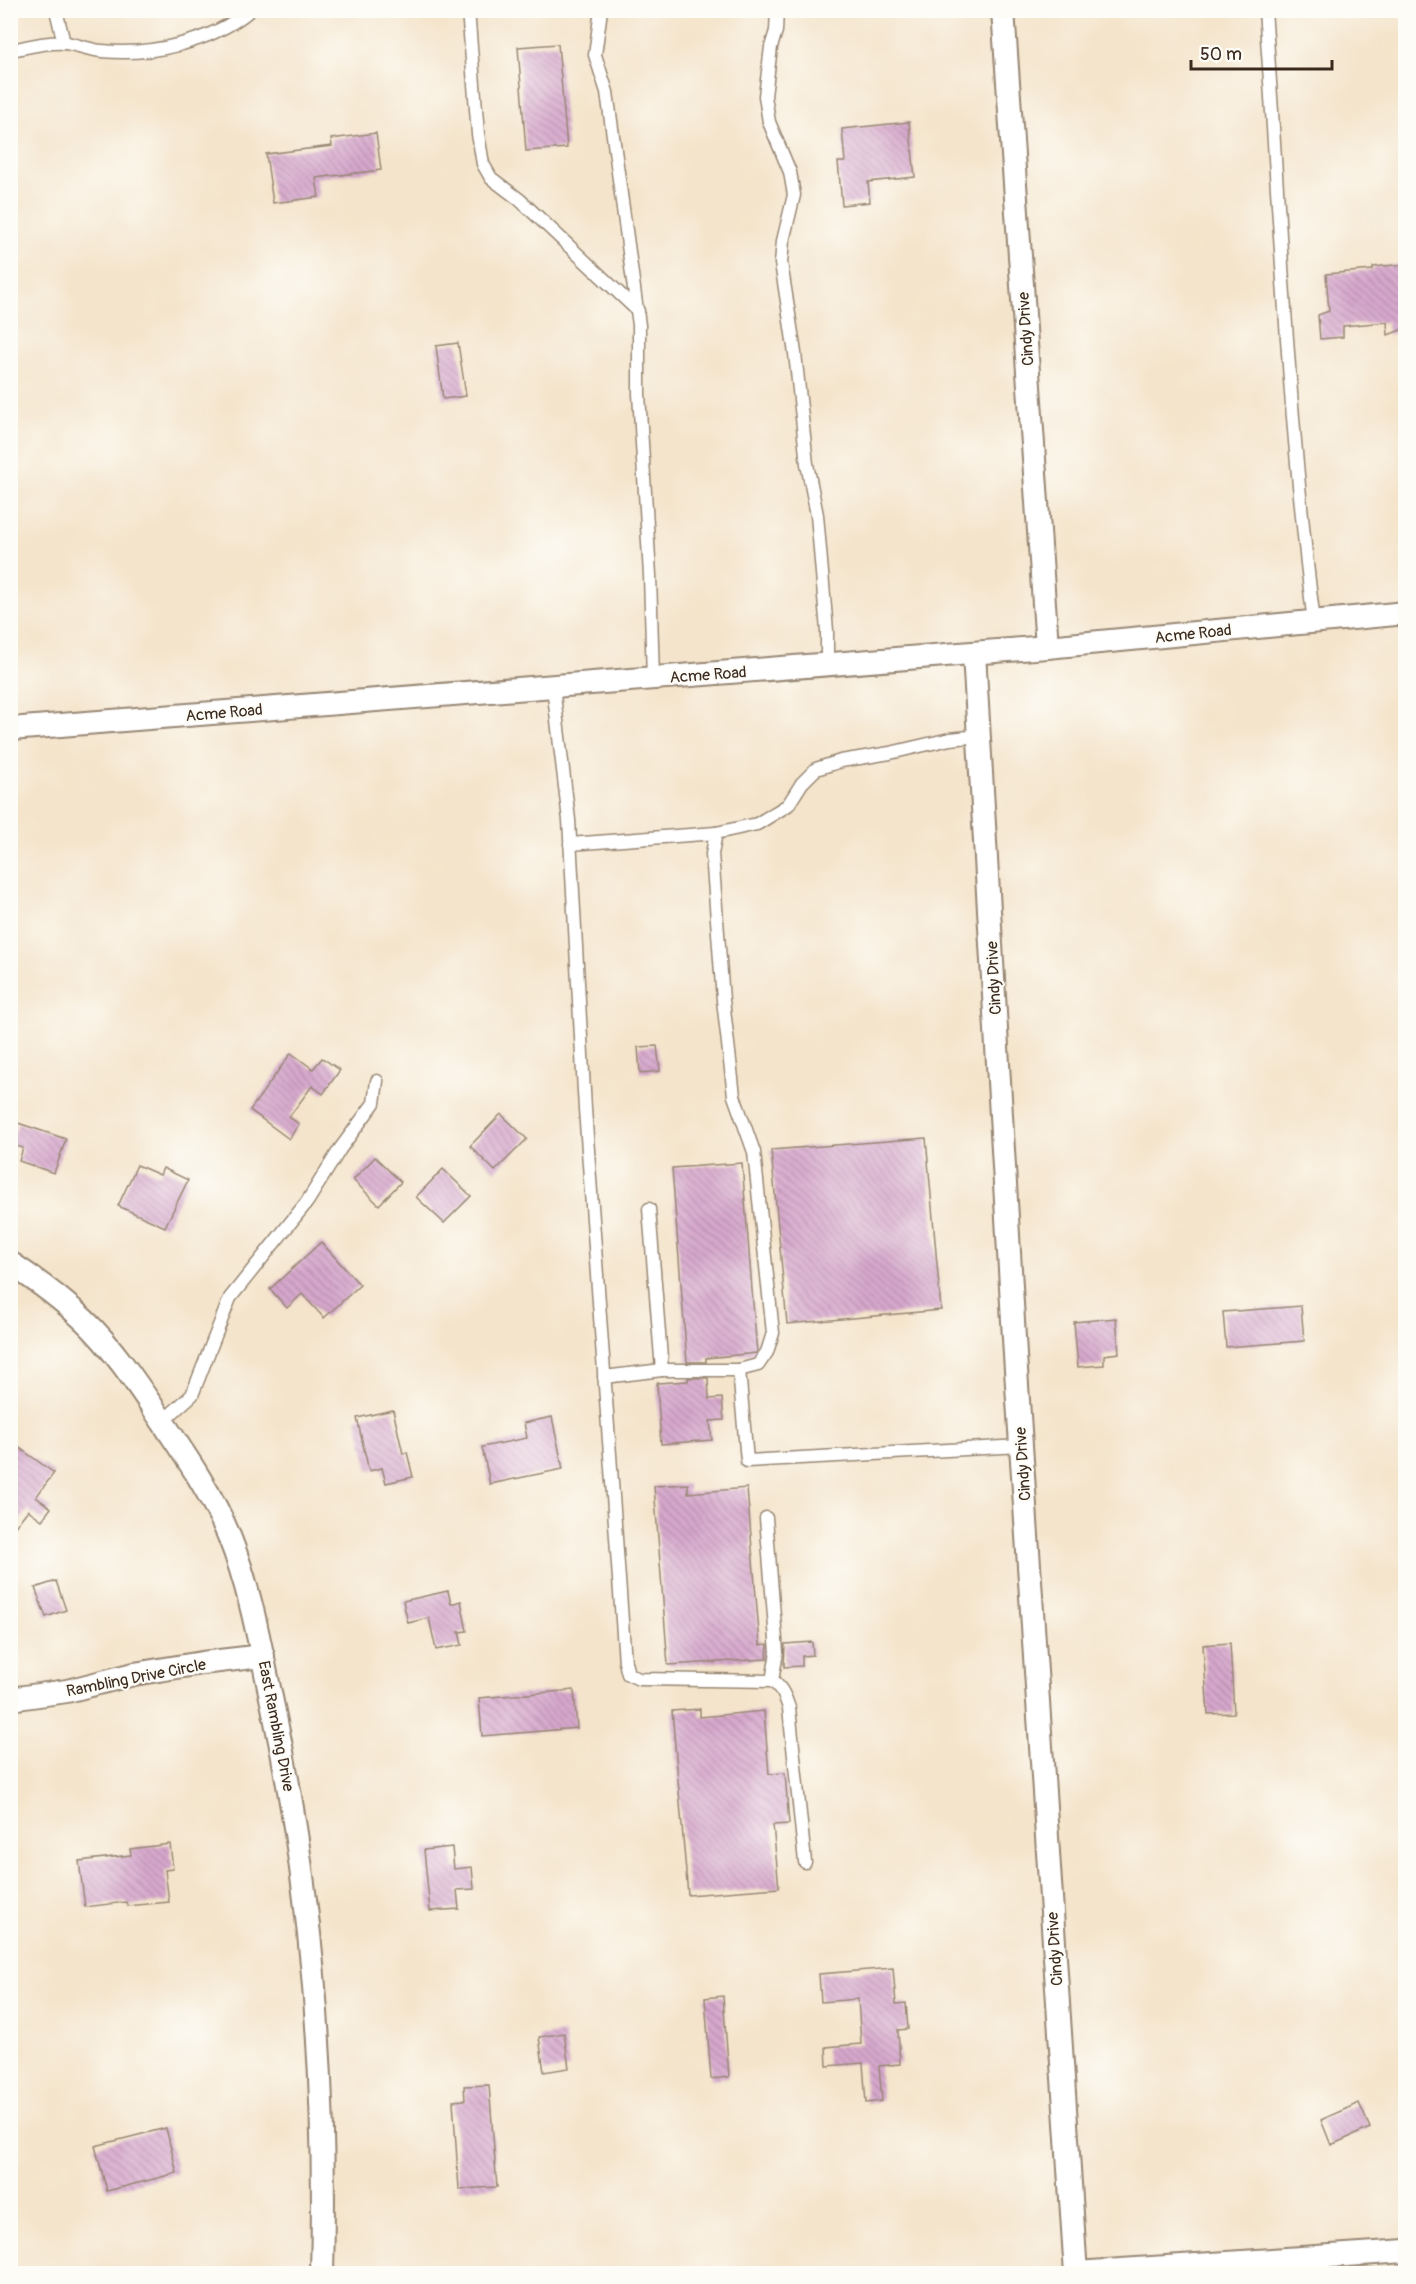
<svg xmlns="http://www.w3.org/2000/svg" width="1416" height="2284" font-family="Pangolin,sans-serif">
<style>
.building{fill:url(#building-back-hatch)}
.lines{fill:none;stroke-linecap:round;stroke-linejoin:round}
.service-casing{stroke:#988774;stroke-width:15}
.minor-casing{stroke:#988774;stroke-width:26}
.service{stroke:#fff;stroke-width:12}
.minor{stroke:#fff;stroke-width:22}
.labels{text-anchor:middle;stroke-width:4.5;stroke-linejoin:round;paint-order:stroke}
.street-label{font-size:16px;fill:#3b2a1e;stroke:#fdfcf7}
</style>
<defs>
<pattern id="building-back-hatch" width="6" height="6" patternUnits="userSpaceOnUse" patternTransform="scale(1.5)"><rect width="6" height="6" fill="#d7a8cd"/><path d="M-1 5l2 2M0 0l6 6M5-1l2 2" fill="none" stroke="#b089a6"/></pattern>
</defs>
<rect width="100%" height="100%" fill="#fdfcf7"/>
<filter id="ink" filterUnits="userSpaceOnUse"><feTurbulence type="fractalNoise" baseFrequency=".0167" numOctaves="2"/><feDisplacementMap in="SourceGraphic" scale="12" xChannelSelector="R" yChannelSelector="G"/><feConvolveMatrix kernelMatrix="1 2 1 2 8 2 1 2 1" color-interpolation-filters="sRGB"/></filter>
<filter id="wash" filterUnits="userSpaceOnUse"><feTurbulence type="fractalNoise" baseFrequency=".008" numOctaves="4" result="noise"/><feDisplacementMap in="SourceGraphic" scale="24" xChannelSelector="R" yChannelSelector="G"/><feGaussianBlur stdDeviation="1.35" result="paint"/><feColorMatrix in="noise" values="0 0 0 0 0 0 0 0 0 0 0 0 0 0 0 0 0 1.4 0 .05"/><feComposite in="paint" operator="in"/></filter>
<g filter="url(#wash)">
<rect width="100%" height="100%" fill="#f4e4cb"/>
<g id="blocks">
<g class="building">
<path d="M558,44L567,148L526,151L518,47Z"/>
<path d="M909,122L915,177L868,182L870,202L842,205L838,162H845L842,129Z"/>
<path d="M376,133L381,170L316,178L319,197L273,203L266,154L332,146L331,139Z"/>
<path d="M1406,264V328L1388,335L1387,322L1343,326V337L1320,339L1318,315L1329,311L1326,274L1373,270V267Z"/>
<path d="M458,343L466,396L443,399L436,346Z"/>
<path d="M657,1046L660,1071L640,1073L638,1047Z"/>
<path d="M291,1053L313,1069L322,1058L340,1070L323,1094L312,1086L289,1117L299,1124L289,1139L250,1110Z"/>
<path d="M501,1114L527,1139L495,1171L470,1146Z"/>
<path d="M18,1123L66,1139L54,1173L19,1161L23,1148L10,1144Z"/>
<path d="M926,1138L941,1310L787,1324L771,1150Z"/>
<path d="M375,1157L401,1182L379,1205L353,1180Z"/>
<path d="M742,1163L757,1353L706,1358V1362H687L672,1168Z"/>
<path d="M137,1165L160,1175L163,1168L188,1180L165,1227L118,1206Z"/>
<path d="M443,1169L471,1196L444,1223L416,1197Z"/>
<path d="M321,1242L360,1285L324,1318L302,1294L287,1308L270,1289Z"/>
<path d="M1301,1306L1304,1341L1226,1347L1223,1312Z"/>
<path d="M1116,1318L1119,1353L1104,1355V1365L1078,1367L1074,1322Z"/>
<path d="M688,1378H708L709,1399L722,1398L724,1420L710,1421L712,1440L661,1444L657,1383L688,1381Z"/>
<path d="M393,1410L403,1454L407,1452L413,1477L386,1483L382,1468L369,1471L357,1418Z"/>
<path d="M552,1417L563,1469L490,1484L482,1447L527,1438L524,1423Z"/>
<path d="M10,1441L54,1473L36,1497L51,1508L42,1520L28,1510L10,1533Z"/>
<path d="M688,1484V1493L747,1488L760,1645L768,1644L767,1659L668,1665L654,1486Z"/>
<path d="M56,1581L66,1610L46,1617L35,1588Z"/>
<path d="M448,1591L451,1604L461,1601L467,1631L459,1632L462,1645L436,1650L429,1618L408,1623L403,1601Z"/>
<path d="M812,1642L813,1655L802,1656V1666L784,1667L785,1644Z"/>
<path d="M1230,1643L1234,1713L1208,1714L1203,1645Z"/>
<path d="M574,1690L577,1728L482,1736L479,1698Z"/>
<path d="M700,1709V1717L764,1711L769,1774L785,1773L789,1824L773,1825L779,1888L688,1895L672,1711Z"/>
<path d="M170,1844L173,1869L165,1870L169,1902L127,1906L126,1902L85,1907L79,1861L131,1855L130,1849Z"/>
<path d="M452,1847L454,1869L472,1867L474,1889L457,1890L459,1909L430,1911L424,1850Z"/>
<path d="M893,1968L896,2004L906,2003L908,2029L898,2030L900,2064L879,2066L882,2101L866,2103L863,2063L827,2066L826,2047L861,2044L858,1999L821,2002L819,1974Z"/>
<path d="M723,1996L729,2077L711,2079L705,1998Z"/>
<path d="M564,2033L569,2068L544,2072L539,2037Z"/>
<path d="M489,2085L497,2187L459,2189L453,2101L465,2100L464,2086Z"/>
<path d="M1359,2103L1370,2128L1331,2145L1321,2120Z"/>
<path d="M166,2128L177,2173L107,2191L95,2146Z"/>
</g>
</g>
</g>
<g filter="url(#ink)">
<use href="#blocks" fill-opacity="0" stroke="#988774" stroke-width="1.5"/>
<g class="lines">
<g class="service-casing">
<g id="service">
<path d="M56,10L64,43"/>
<path d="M468,10L478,134L483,164L491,178L520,200L638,311"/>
<path d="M601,10L595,55L607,92L639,325V394L650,575L653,679"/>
<path d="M777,10L776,31L771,47L765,96L769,122L790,172L794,195L783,241L781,263L795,353L807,464L817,515L827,631V666"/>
<path d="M1265,10C1280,214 1288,419 1314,622"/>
<path d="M10,50C28,47 48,41 66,43C78,45 90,50 102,51C151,56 212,42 250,10"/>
<path d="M553,687L569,820L585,1109L625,1662L628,1674L639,1679L772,1681C782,1688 785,1696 789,1708L805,1862"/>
<path d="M716,833L712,854L714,880L723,1000L734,1096L754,1152L773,1333L767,1352L758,1365L739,1370"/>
<path d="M570,844L716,833L757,824L788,805L802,783L816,769L841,761L890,753L950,739L979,736"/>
<path d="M649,1209L662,1370H739L747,1461L1021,1446"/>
<path d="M604,1377L662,1370"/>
<path d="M162,1422L192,1395L230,1298L307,1202L340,1149L374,1103L377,1081"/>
<path d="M766,1518L777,1652L772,1681"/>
</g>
</g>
<g class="minor-casing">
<g id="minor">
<path d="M1003,10L1047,647"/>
<path d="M974,653L1015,1355L1076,2274"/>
<path d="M10,729L1047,647L1406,613"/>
<path d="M10,1263C36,1280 62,1299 85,1321C112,1347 135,1381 156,1412C183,1452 211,1492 229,1536C251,1590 261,1651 273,1707C313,1895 327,2082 322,2274"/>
<path d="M10,1699L67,1691L134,1674L202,1663L263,1656"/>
<path d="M1076,2273L1406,2251"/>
</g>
</g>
<use href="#service" class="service"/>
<use href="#minor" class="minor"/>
</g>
</g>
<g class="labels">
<g class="street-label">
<text transform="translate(1025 329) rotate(-94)" y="6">Cindy Drive</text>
<text transform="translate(1193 633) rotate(-6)" y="6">Acme Road</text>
<text transform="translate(708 674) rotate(-4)" y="6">Acme Road</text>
<text transform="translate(224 712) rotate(-5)" y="6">Acme Road</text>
<text transform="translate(993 978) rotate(-93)" y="6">Cindy Drive</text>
<text transform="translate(1022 1464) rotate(-94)" y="6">Cindy Drive</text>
<text transform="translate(136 1677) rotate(-11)" y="6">Rambling Drive Circle</text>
<text transform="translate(277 1726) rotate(79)" y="6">East Rambling Drive</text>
<text transform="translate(1054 1949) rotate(-94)" y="6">Cindy Drive</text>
</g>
</g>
<rect width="1416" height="2284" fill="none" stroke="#fdfcf7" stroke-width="36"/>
<path d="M1191 60v9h141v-9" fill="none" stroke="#3b2a1e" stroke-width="3"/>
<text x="1200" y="60" font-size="18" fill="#3b2a1e" stroke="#fdfcf7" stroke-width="4.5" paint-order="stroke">50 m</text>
</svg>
